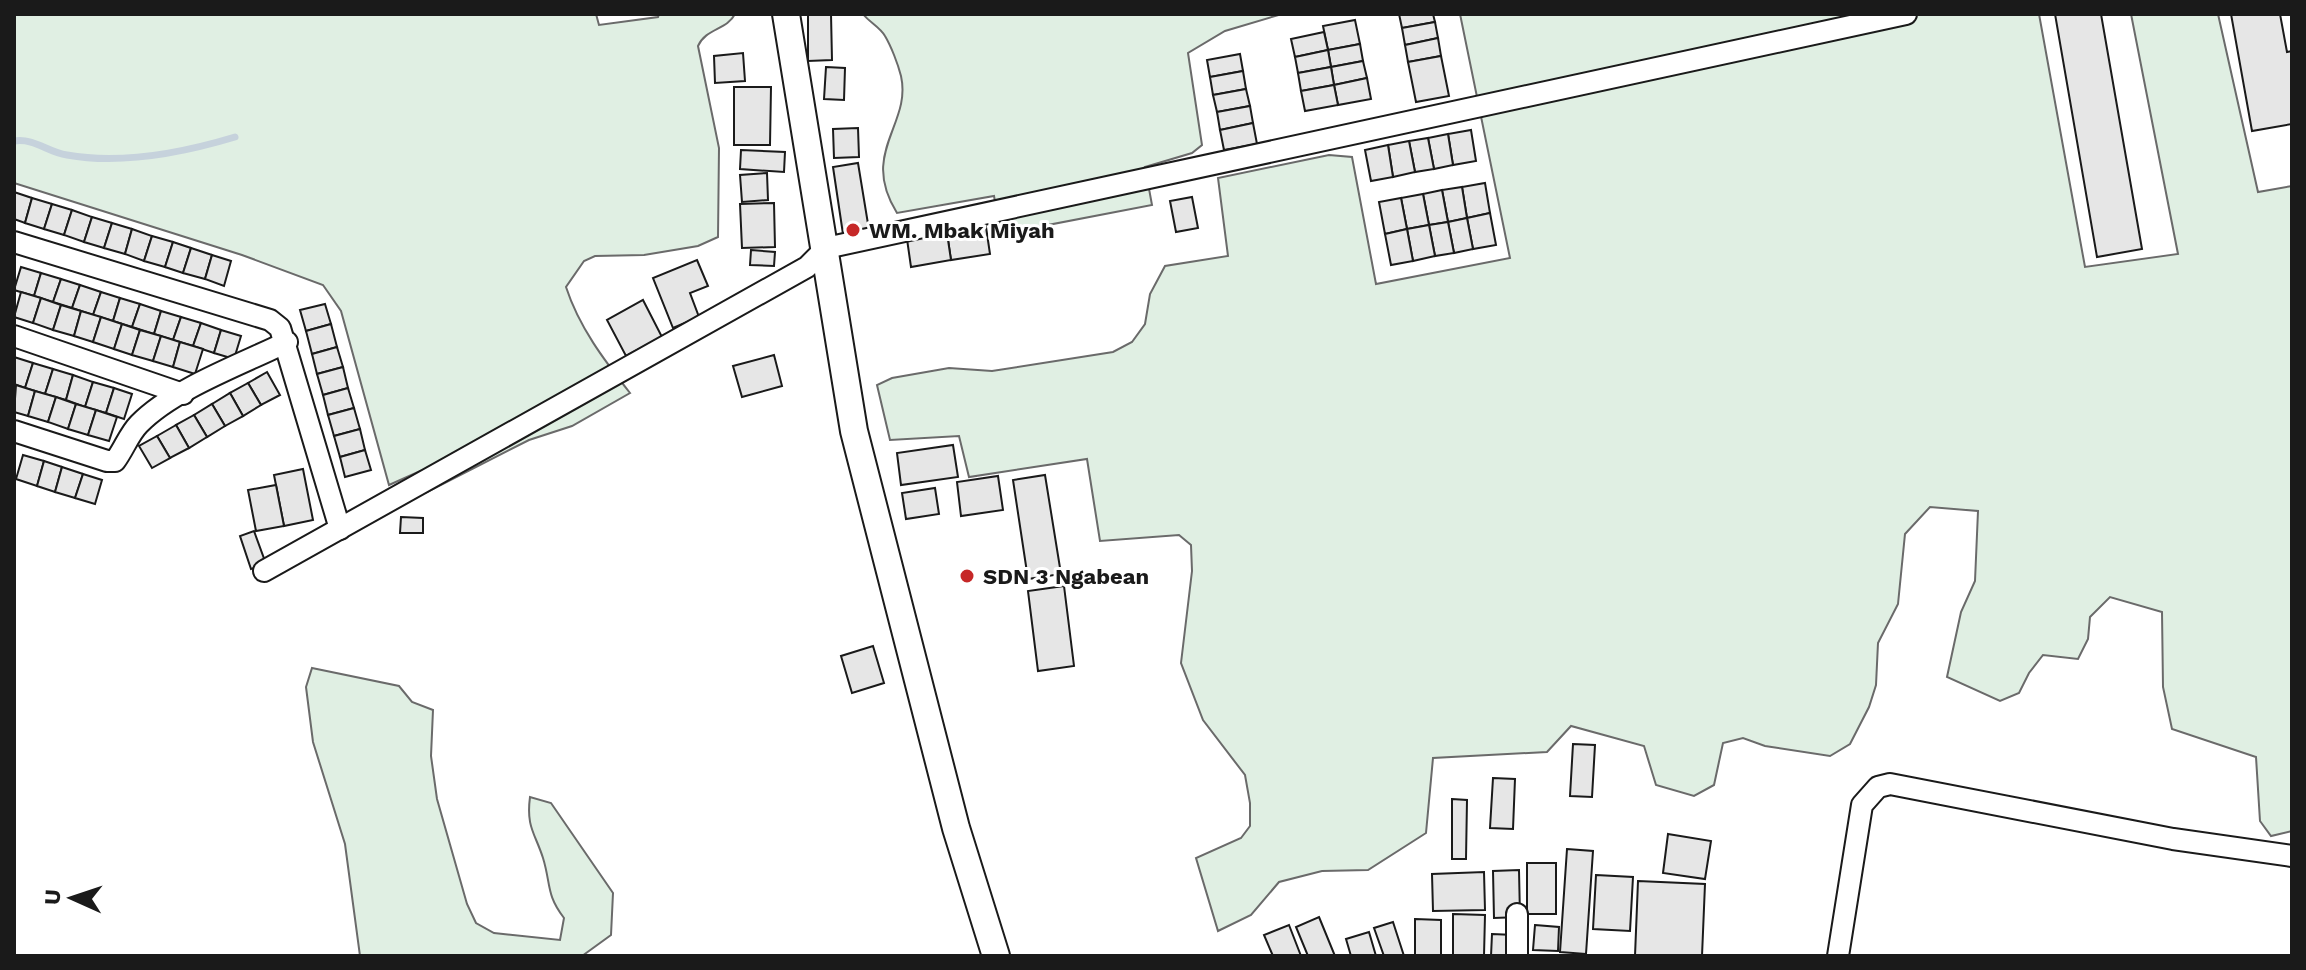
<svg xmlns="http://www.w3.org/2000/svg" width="2306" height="970" font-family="'Work Sans',sans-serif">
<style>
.green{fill:#e0efe3;stroke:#6a6a6a;stroke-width:2}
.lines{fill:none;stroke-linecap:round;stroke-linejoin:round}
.stream{stroke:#c6d2dc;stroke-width:7}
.building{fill:#e6e6e6;stroke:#1a1a1a;stroke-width:2}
.minor-casing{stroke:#1a1a1a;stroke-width:24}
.tertiary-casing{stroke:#1a1a1a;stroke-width:30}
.minor{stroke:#fff;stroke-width:20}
.tertiary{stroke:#fff;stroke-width:26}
.poi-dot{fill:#c62828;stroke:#fff;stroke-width:3}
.labels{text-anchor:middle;stroke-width:6;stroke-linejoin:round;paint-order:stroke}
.poi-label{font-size:22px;font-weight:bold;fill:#1a1a1a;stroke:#fff;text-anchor:start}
</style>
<rect width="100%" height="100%" fill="#fff"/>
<g class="green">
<path d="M14,14H596L599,25L658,17L659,14H735C727,30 706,28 698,46L719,148L718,237L698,246L644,255L595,256L584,261L566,287C579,327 604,360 630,393L572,426L529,440L427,492L420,471L389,485L341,311L323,285L242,255L14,183Z"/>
<path d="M863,14H1282L1225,31L1188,53L1202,145L1192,153L1145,167L1152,205L1001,234L994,196L897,213C859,152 912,125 901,76C898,64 891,46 885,36C880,27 869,22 863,14Z"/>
<path d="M1460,14H2039L2085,267L2178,254L2131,14H2218L2258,192L2292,186V831L2271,836L2260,821L2256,757L2172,729L2163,687L2162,612L2110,597L2090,617L2088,639L2078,659L2043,655L2029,673L2019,693L2000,701L1947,677L1961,612L1975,581L1978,511L1930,507L1905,534L1898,604L1878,643L1876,685L1869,707L1850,744L1830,756L1765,746L1743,738L1723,743L1714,785L1694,796L1656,785L1644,746L1571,726L1547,752L1433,758L1426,833L1368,870L1322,871L1279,882L1251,915L1218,931L1196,858L1241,838L1250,826V803L1245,775L1203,720L1181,663L1192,571L1191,545L1179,535L1100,541L1087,459L969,477L959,436L890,440L877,385L892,378L949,368L992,371L1113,352L1132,342L1145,324L1150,294L1165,266L1228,256L1218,178L1329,155L1352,157L1376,284L1510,258Z"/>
<path d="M312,668L399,686L412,702L433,710L431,756L437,799L467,904L476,923L494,933L560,940L564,918C546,895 551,884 543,858C535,833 526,827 530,797L551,803L613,893L611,935L582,956H360L345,844L313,742L306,687Z"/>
</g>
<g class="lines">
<path class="stream" d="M14,141C35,138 47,152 67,155C122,165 182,153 235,137"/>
</g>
<g class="building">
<path d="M808,14H831L832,60L808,61Z"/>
<path d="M1399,14H1433L1435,22L1402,28Z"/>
<path d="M2055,14H2101L2142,249L2097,257Z"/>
<path d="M2231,14H2280L2287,52L2292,51V124L2252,131Z"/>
<path d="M1355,20L1360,44L1328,50L1323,26Z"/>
<path d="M1435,22L1438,38L1405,45L1402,28Z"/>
<path d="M1324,32L1328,50L1295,57L1291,39Z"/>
<path d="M1438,38L1441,56L1408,62L1405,45Z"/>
<path d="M1360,44L1363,61L1331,67L1328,50Z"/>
<path d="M1328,50L1331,67L1298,73L1295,57Z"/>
<path d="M743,53L745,81L715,83L714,56Z"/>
<path d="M1240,54L1243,71L1210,77L1207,60Z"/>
<path d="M1441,56L1449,96L1416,102L1408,62Z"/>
<path d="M1363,61L1367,78L1334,85L1331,67Z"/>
<path d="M826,67L845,68L844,100L824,99Z"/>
<path d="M1331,67L1334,85L1301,91L1298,73Z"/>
<path d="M1243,71L1246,89L1213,95L1210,77Z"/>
<path d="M1367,78L1371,99L1338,105L1334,85Z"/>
<path d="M1334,85L1338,105L1305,111L1301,91Z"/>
<path d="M734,87H771L770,145H734Z"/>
<path d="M1246,89L1250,106L1217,112L1213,95Z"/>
<path d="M1250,106L1253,123L1220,130L1217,112Z"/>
<path d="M1253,123L1257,144L1224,150L1220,130Z"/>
<path d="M858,128L859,157L834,158L833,129Z"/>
<path d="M1471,130L1476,161L1453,165L1448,134Z"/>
<path d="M1448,134L1453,165L1434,169L1428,138Z"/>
<path d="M1428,138L1434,169L1415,172L1409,141Z"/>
<path d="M1409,141L1415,172L1393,177L1388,145Z"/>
<path d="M1388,145L1393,177L1371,181L1365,150Z"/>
<path d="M741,150L785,152L784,172L740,169Z"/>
<path d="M858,163L869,230L843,234L833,167Z"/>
<path d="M767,173L768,200L742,202L740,175Z"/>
<path d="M1485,183L1490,213L1467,218L1462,187Z"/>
<path d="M1462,187L1467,218L1448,222L1442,190Z"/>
<path d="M1442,190L1448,222L1429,225L1423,194Z"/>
<path d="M14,192L32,198L25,223L14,219Z"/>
<path d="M1423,194L1429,225L1407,229L1401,198Z"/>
<path d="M1192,197L1198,228L1176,232L1170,201Z"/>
<path d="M32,198L52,204L44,229L25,223Z"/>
<path d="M1401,198L1407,229L1385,234L1379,202Z"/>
<path d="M774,203L775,247L742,248L740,204Z"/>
<path d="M52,204L72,210L64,235L44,229Z"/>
<path d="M72,210L92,217L84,242L64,235Z"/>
<path d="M1490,213L1496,245L1473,249L1467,218Z"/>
<path d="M92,217L112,223L104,248L84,242Z"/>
<path d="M1467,218L1473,249L1454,253L1448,222Z"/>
<path d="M1448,222L1454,253L1435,256L1429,225Z"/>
<path d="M112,223L132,229L125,254L104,248Z"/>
<path d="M1429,225L1435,256L1413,261L1407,229Z"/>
<path d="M986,227L990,254L951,260L947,233Z"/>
<path d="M132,229L152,236L144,261L125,254Z"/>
<path d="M1407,229L1413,261L1391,265L1385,234Z"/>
<path d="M947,233L951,260L911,267L907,239Z"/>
<path d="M152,236L173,242L165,267L144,261Z"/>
<path d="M173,242L191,248L183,273L165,267Z"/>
<path d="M191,248L212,255L205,279L183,273Z"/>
<path d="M751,250L775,252L774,266L750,265Z"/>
<path d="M212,255L231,261L224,286L205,279Z"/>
<path d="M697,260L708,286L690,293L699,317L673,328L653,278Z"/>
<path d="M21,267L41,273L34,296L14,290Z"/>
<path d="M41,273L61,279L53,302L34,296Z"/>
<path d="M61,279L80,285L72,308L53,302Z"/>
<path d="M80,285L101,292L93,315L72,308Z"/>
<path d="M21,292L41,298L33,323L14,317Z"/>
<path d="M101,292L120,298L113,321L93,315Z"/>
<path d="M41,298L61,305L53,330L33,323Z"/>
<path d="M120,298L140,304L132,327L113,321Z"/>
<path d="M643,300L662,337L626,356L607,320Z"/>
<path d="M140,304L161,311L154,334L132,327Z"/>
<path d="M325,304L331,324L306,331L300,310Z"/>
<path d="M61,305L81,311L74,336L53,330Z"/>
<path d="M81,311L101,317L93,342L74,336Z"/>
<path d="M161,311L181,317L173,340L154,334Z"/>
<path d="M101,317L122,324L114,349L93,342Z"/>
<path d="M181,317L201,323L193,346L173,340Z"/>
<path d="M201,323L221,330L214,353L193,346Z"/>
<path d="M122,324L140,330L132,355L114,349Z"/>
<path d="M331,324L337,347L312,354L306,331Z"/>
<path d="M140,330L161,336L153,361L132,355Z"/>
<path d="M221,330L241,336L234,359L214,353Z"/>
<path d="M161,336L180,342L173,367L153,361Z"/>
<path d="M180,342L203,349L195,374L173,367Z"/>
<path d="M337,347L343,367L317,374L312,354Z"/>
<path d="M774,355L782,386L742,397L733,366Z"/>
<path d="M14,357L33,363L25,388L14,384Z"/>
<path d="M33,363L53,369L45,394L25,388Z"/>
<path d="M343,367L348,388L323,395L317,374Z"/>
<path d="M53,369L73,375L66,400L45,394Z"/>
<path d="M267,372L280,395L261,405L248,383Z"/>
<path d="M73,375L93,382L85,407L66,400Z"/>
<path d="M93,382L114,388L106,413L85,407Z"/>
<path d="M248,383L261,405L243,416L230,393Z"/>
<path d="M16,385L35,391L28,416L14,412Z"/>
<path d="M114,388L132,394L124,419L106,413Z"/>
<path d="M348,388L354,408L328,415L323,395Z"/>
<path d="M35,391L56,397L48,422L28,416Z"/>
<path d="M230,393L243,416L225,426L212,404Z"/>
<path d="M56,397L76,404L68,429L48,422Z"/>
<path d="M76,404L96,410L88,435L68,429Z"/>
<path d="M212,404L225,426L207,437L194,415Z"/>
<path d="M354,408L360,429L334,436L328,415Z"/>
<path d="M96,410L117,417L109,441L88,435Z"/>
<path d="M194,415L207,437L189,448L176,425Z"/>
<path d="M176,425L189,448L170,458L157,436Z"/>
<path d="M360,429L365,450L340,457L334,436Z"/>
<path d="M157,436L170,458L152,468L139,446Z"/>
<path d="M953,445L958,477L901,485L897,453Z"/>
<path d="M365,450L371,470L345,477L340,457Z"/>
<path d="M23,455L44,461L37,486L16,479Z"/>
<path d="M44,461L62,467L55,492L37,486Z"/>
<path d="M62,467L83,474L75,498L55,492Z"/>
<path d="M303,469L313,520L284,526L274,475Z"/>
<path d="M83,474L102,480L95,504L75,498Z"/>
<path d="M1045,475L1061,574L1028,579L1013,480Z"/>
<path d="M998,476L1003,510L961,516L957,482Z"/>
<path d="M276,485L284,526L256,531L248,490Z"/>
<path d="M935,488L939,514L906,519L902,493Z"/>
<path d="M401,517L423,518V533H400Z"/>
<path d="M254,531L266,564L251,569L240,536Z"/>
<path d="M1064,586L1074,666L1038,671L1028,591Z"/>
<path d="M873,646L884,683L852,693L841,656Z"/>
<path d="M1573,744L1595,745L1592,797L1570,796Z"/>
<path d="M1493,778L1515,779L1513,829L1490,828Z"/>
<path d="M1452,799L1467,800L1466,859H1452Z"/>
<path d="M1668,834L1711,841L1705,879L1663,873Z"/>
<path d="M1567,849L1593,851L1586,954L1560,952Z"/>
<rect x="1527" y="863" width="29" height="51"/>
<path d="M1519,870L1520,917L1494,918L1493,871Z"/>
<path d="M1484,872L1485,910L1433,911L1432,874Z"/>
<path d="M1596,875L1633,877L1630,931L1593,929Z"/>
<path d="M1638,881L1705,884L1702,956H1635Z"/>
<path d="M1453,914L1485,915L1484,956H1453Z"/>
<path d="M1319,917L1335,956H1308L1296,927Z"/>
<path d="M1415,919L1441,920V956H1415Z"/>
<path d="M1393,922L1404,956H1384L1374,928Z"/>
<path d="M1289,925L1301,956H1273L1264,935Z"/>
<path d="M1535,925L1559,927L1558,951L1533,950Z"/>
<path d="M1369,932L1376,956H1351L1346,939Z"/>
<path d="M1492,934L1514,935L1513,956H1491Z"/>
</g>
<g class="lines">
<g class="minor-casing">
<g id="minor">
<path d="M14,242L270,320L280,328L340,529"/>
<path d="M14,336L183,394"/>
<path d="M14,431L107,461H115C124,449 129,434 139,424C173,389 242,364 287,342"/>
<path d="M264,571L807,267L826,248L1906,14"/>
<path d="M1517,914V956"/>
<path d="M1838,956L1862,805L1878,787L1890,784L2173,839L2292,856"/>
</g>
</g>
<g class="tertiary-casing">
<path id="tertiary" d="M786,14L854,431L956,828L996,956"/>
</g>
<use href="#minor" class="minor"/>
<use href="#tertiary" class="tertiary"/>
</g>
<g class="poi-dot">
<circle cx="853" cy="230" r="8"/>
<circle cx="967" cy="576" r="8"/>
</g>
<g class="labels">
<g class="poi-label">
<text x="869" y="238">WM. Mbak Miyah</text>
<text x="983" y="584">SDN 3 Ngabean</text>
</g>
</g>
<rect width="2306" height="970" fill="none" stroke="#1a1a1a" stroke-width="32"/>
<g transform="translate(72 898) rotate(273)" stroke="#ffffff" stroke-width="6" paint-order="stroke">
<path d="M0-6L14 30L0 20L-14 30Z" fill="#1a1a1a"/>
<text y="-12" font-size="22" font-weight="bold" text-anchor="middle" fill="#1a1a1a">U</text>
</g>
</svg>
